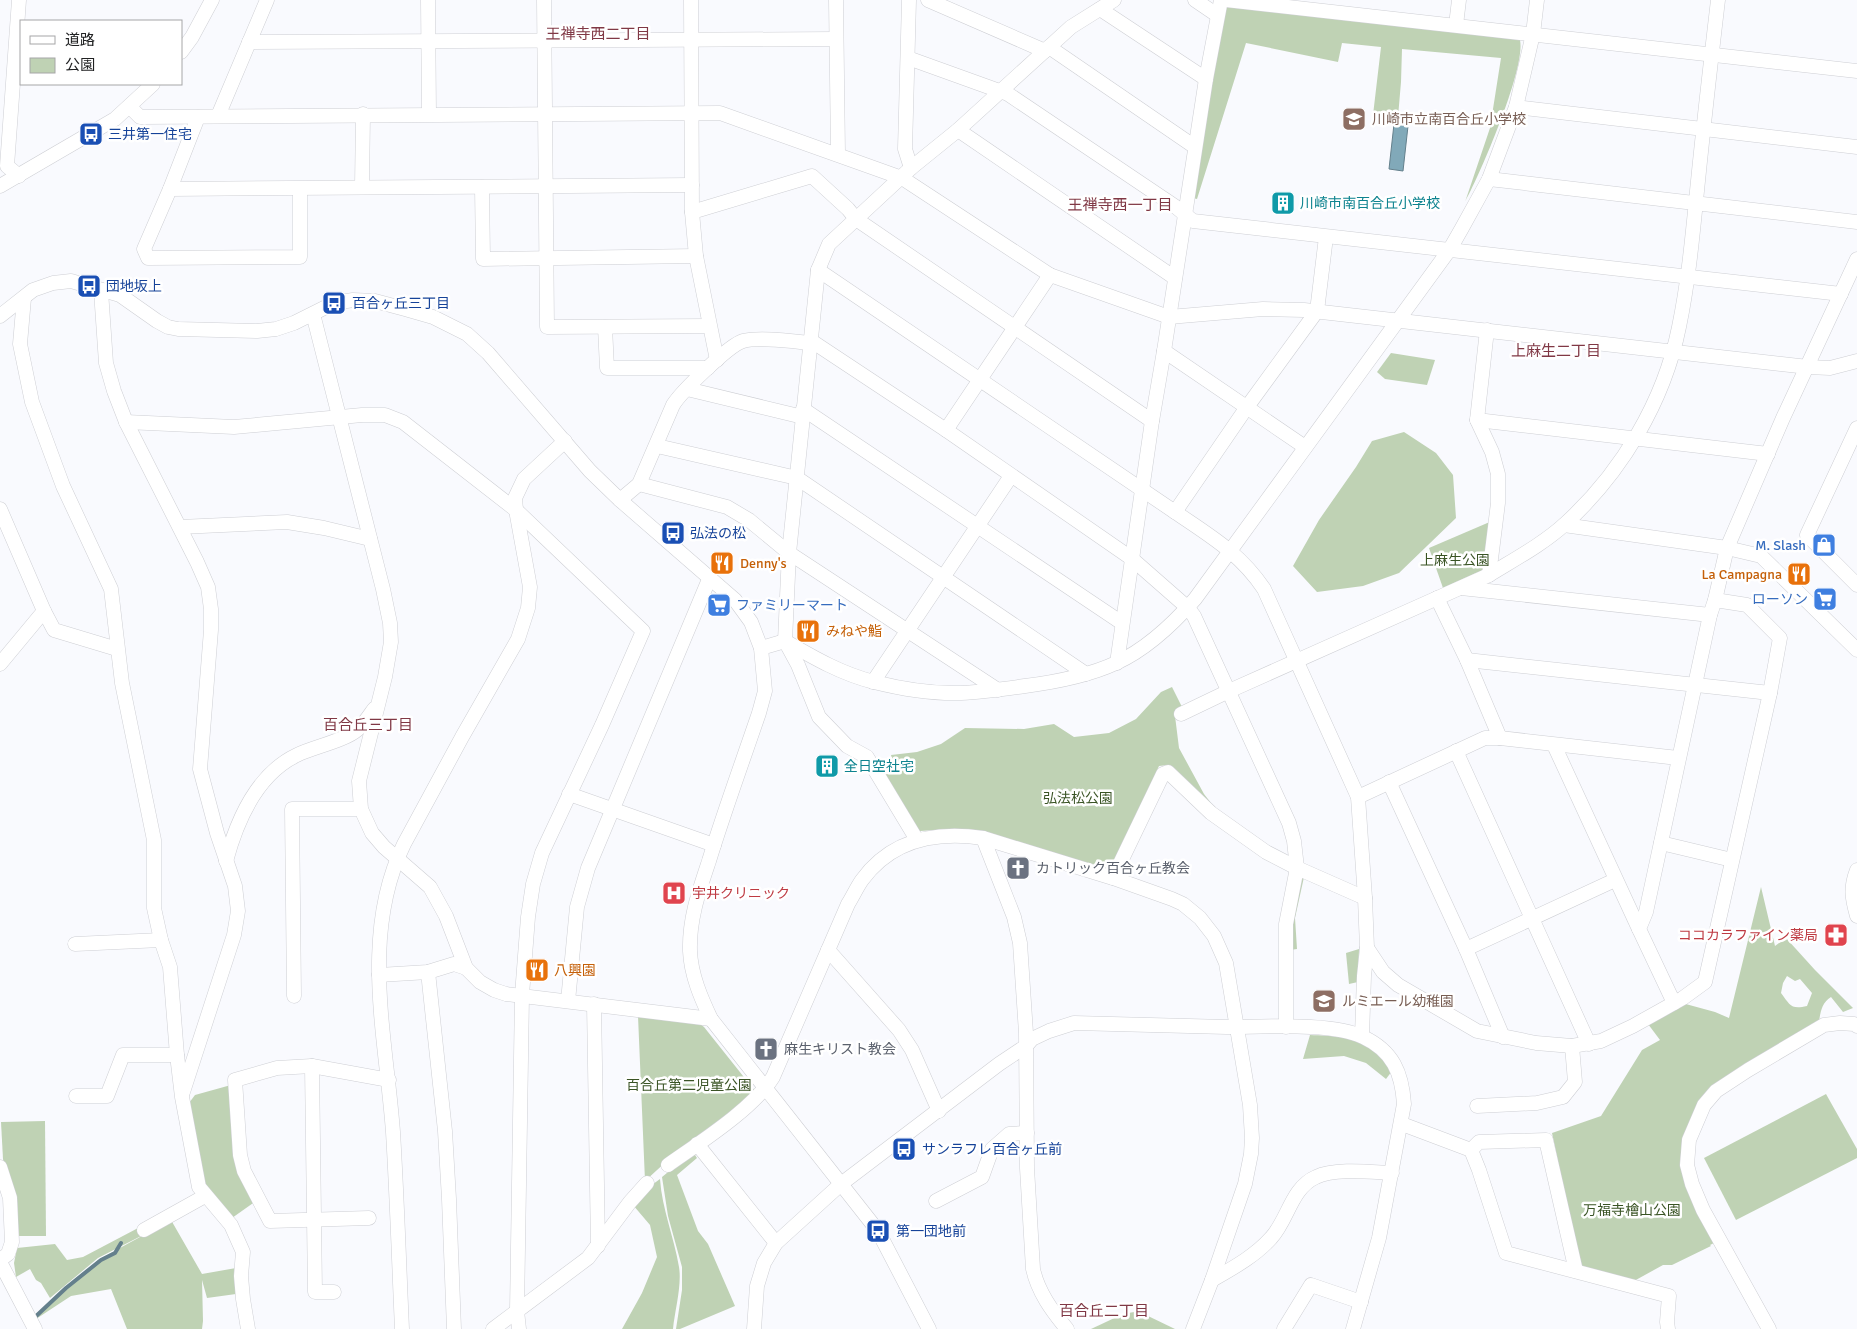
<svg xmlns="http://www.w3.org/2000/svg" width="1857" height="1329" font-family="Signika,'Noto Sans JP',sans-serif">
<style>
.green{fill:#bfd2b4;fill-rule:evenodd}
.water{fill:#81a9b9;stroke:#64808c}
.lines{fill:none;stroke-linecap:round;stroke-linejoin:round}
.stream{stroke:#64808c;stroke-width:4}
.minor-casing{stroke:#cecfd4;stroke-width:15}
.minor{stroke:#fff;stroke-width:14}
.labels{text-anchor:middle;stroke-width:5;stroke-linejoin:round;paint-order:stroke}
.education-label{font-size:14px;fill:#785e54;stroke:#fff;text-anchor:start}
.transit-label{font-size:14px;fill:#164399;stroke:#fff;text-anchor:start}
.culture-label{font-size:14px;fill:#0d838f;stroke:#fff;text-anchor:start}
.shop-label{font-size:14px;fill:#366cbe;stroke:#fff;text-anchor:end}
.park-label{font-size:14px;fill:#3a5425;stroke:#fff}
.food-label{font-size:14px;fill:#c56008;stroke:#fff;text-anchor:start}
.worship-label{font-size:14px;fill:#5b616d;stroke:#fff;text-anchor:start}
.health-label{font-size:14px;fill:#be3a42;stroke:#fff;text-anchor:start}
.neighbourhood-label{font-size:15px;fill:#803845;stroke:#fff}
</style>
<rect width="100%" height="100%" fill="#f9fafe"/>
<g class="green">
<path d="M1231,5L1519,37C1530,60 1479,177 1465,202L1490,128L1501,58L1402,49L1401,82L1398,117L1373,115L1381,47L1342,43L1338,62L1246,43L1197,199L1193,198L1224,8Z"/>
<path d="M1391,353L1435,360L1427,385L1385,379L1377,372Z"/>
<path d="M1404,432L1436,453L1453,475L1456,518L1399,573L1363,586L1317,592L1293,566L1319,520L1356,467L1372,441Z"/>
<path d="M1492,521L1485,569L1443,588L1429,548Z"/>
<path d="M1172,687L1183,709L1175,716L1179,748L1204,794L1218,812L1168,765L1159,766L1113,868L1106,870L975,830H935L920,831L916,830L884,774L895,771L891,755L917,752L941,744L965,728L1024,729L1054,724L1074,737L1109,733L1136,719L1161,692Z"/>
<path d="M1304,877L1295,918L1297,949L1290,950V930L1298,880Z"/>
<path d="M1761,887L1775,946L1786,938L1815,970L1853,1008L1843,1012L1831,997C1822,1003 1821,1010 1819,1021L1717,1083L1683,1151L1716,1242L1710,1245L1711,1246L1672,1265H1663L1634,1281L1585,1270L1580,1265L1552,1133L1601,1116L1642,1050L1660,1040L1648,1024L1682,1003L1715,1012L1729,1018ZM1787,976L1795,981L1800,979L1812,993L1807,1006C1791,1010 1790,1005 1781,993L1783,983Z"/>
<path d="M1359,949L1358,982L1349,984L1346,953Z"/>
<path d="M638,1016L700,1024L704,1027L755,1091L754,1095L668,1160L645,1181Z"/>
<path d="M1310,1035C1331,1036 1356,1036 1374,1050C1381,1055 1387,1064 1392,1071L1386,1079L1366,1063L1344,1056L1303,1059Z"/>
<path d="M231,1085L256,1201L232,1218L204,1187L189,1103L195,1095Z"/>
<path d="M1826,1094L1857,1149V1158L1736,1220L1704,1158Z"/>
<path d="M45,1121L46,1236H16L3,1159L1,1122Z"/>
<path d="M693,1152L697,1158L677,1175L698,1231L708,1244L735,1306L680,1329H676L682,1290V1267L668,1216L662,1177Z"/>
<path d="M660,1179C662,1209 674,1237 679,1267C682,1285 675,1310 673,1329H622L642,1293L657,1257L650,1225L633,1205L645,1190Z"/>
<path d="M171,1220L202,1274L236,1268V1294L207,1298L202,1280L203,1321L202,1329H127L111,1289L71,1296L36,1319L34,1316L65,1288L98,1260Z"/>
<path d="M140,1227L145,1234L98,1258L50,1298L41,1283L36,1280L30,1269L16,1277L14,1263L17,1248L55,1244L67,1260L83,1257Z"/>
<path d="M1134,1312L1146,1315L1175,1329H1091L1123,1314Z"/>
</g>
<path class="water" d="M1394,124L1408,126L1403,171L1389,169Z"/>
<g class="lines">
<path class="stream" d="M33,1319L66,1288L101,1260L115,1253L121,1243"/>
<g class="minor-casing">
<g id="minor">
<path d="M19,0L7,166L19,176"/>
<path d="M428,0L429,114"/>
<path d="M544,0L547,327L709,326"/>
<path d="M691,0L692,212L696,256L717,360"/>
<path d="M836,0L838,153"/>
<path d="M909,0L905,149L911,168"/>
<path d="M928,0L1045,51"/>
<path d="M1195,0L1217,15"/>
<path d="M1226,0L1857,71"/>
<path d="M1100,9L1206,79"/>
<path d="M1456,25L1459,0"/>
<path d="M249,42L836,39"/>
<path d="M1049,47L1195,147"/>
<path d="M181,52L192,37L212,0"/>
<path d="M908,58L1008,94L1176,207L1193,221L1841,294"/>
<path d="M130,107L140,117L720,113L902,178L1050,275L1169,317L1263,309L1304,310L1808,367L1830,368L1857,361"/>
<path d="M1516,107L1857,147"/>
<path d="M218,116L267,0"/>
<path d="M198,117L170,189L144,249L148,258L300,257V189"/>
<path d="M958,130L1175,278"/>
<path d="M1489,179L1857,222"/>
<path d="M0,186L115,119L153,84"/>
<path d="M362,187L363,114"/>
<path d="M482,187L483,259L696,256"/>
<path d="M170,189L692,185"/>
<path d="M692,212L812,176L848,209L856,219L1152,421"/>
<path d="M818,270L1175,512C1210,536 1240,553 1264,589L1358,797L1365,898L1367,948L1364,976L1362,1036"/>
<path d="M101,291L106,363L114,391L126,422L197,562L208,587L211,609V630L200,769L217,833L235,886L238,911L234,935L183,1092"/>
<path d="M24,298L20,344L32,402L63,486L111,589L122,683L154,840V908L161,940L170,967L177,1055L182,1097L199,1187L231,1225L243,1252L241,1276L243,1299L248,1329"/>
<path d="M313,314L383,589L390,623L391,642L385,677L359,781L361,809L372,833L384,847L430,887L446,916L466,968L480,982L494,990L506,994L711,1019"/>
<path d="M0,316L33,290L53,283L71,281L120,295L157,321L168,327L178,329L257,331L276,329L294,323L334,303L353,300L375,301L405,309L433,317L467,334L488,353L590,471L620,500L735,600L751,622L761,648L765,691L759,713C742,763 724,812 709,861C699,891 689,919 690,951C691,975 701,998 711,1019L878,1231L929,1329"/>
<path d="M605,327L607,368H708"/>
<path d="M1487,330L1477,420L1492,452L1498,474V503L1489,575"/>
<path d="M810,340L946,430L1131,558L1188,608L1194,616L1289,823L1294,841L1297,868L1286,924V1027"/>
<path d="M1164,351L1305,447"/>
<path d="M687,389L803,417"/>
<path d="M803,409L1122,623"/>
<path d="M1477,420L1768,454"/>
<path d="M126,422L234,427L362,415H385L403,422L516,510L643,631L602,725L542,853L533,884L528,917L522,995L517,1311L519,1329"/>
<path d="M1857,428L1807,535L1857,585"/>
<path d="M946,430L1050,275"/>
<path d="M657,446L797,478L1086,674"/>
<path d="M639,484L727,507L749,520L789,553L998,690"/>
<path d="M620,500L639,484L673,405C681,392 729,345 743,341C757,337 794,341 809,343"/>
<path d="M0,509L44,611L54,630L117,649"/>
<path d="M1175,512L1247,407L1317,311L1326,237"/>
<path d="M1564,525L1727,548L1761,556L1857,650"/>
<path d="M180,527L287,522L324,528L370,539"/>
<path d="M1461,588L1710,615"/>
<path d="M1437,598L1467,660L1500,738"/>
<path d="M761,648L785,641C814,658 842,674 874,682C902,689 932,694 961,693C982,692 1004,689 1025,686C1056,682 1088,676 1116,663C1147,649 1173,624 1195,599L1450,249L1462,228L1489,179L1516,107L1533,34L1537,0"/>
<path d="M1467,660L1770,693"/>
<path d="M1117,663L1152,421L1164,351L1206,79L1221,0"/>
<path d="M0,664L44,611"/>
<path d="M873,682L1011,476"/>
<path d="M1181,714L1229,691L1489,575C1515,559 1543,544 1565,524C1621,473 1664,402 1679,327C1689,279 1693,230 1698,181C1704,121 1711,60 1718,0"/>
<path d="M1554,745L1639,929"/>
<path d="M1456,751L1589,1044"/>
<path d="M1389,782L1466,949L1503,1037"/>
<path d="M569,794L714,845"/>
<path d="M1358,797L1485,738H1500L1678,758"/>
<path d="M983,838L1014,917L1020,943L1026,1033L1027,1168L1033,1269C1038,1292 1052,1311 1067,1329"/>
<path d="M917,840L867,757L847,746L819,717L798,665L785,641L789,553L818,270L829,244L911,168L958,130L1071,27L1114,0"/>
<path d="M1661,843L1732,860"/>
<path d="M226,861C237,820 257,774 297,755C313,747 344,741 357,730C364,724 369,716 374,709"/>
<path d="M1857,870C1850,888 1852,898 1857,916"/>
<path d="M1113,878L1163,774L1168,772L1211,813L1266,852L1297,868L1365,898"/>
<path d="M75,944L161,940"/>
<path d="M1367,948L1383,972L1398,985L1477,1031L1536,1043L1572,1046L1601,1041L1633,1026L1683,998L1705,982L1770,693L1780,638L1747,605L1715,600"/>
<path d="M1466,949L1615,880"/>
<path d="M828,950L899,1030L912,1050L939,1111"/>
<path d="M428,972L445,1131L449,1199L454,1329"/>
<path d="M379,975L428,972L454,964L466,968"/>
<path d="M294,996L292,809H361"/>
<path d="M568,1001L577,907L588,868L710,577"/>
<path d="M1674,1003L1639,929L1646,912L1710,615L1715,600L1727,548L1783,418L1857,259"/>
<path d="M594,1004L598,1246"/>
<path d="M312,1066L315,1292H334"/>
<path d="M76,1096H107L123,1055H177"/>
<path d="M1477,1106L1537,1103L1563,1097L1575,1082L1572,1046"/>
<path d="M1402,1124L1471,1150L1479,1170L1506,1253L1669,1296L1667,1322L1668,1329"/>
<path d="M697,1144L776,1243"/>
<path d="M1471,1150L1479,1142L1546,1140L1576,1271"/>
<path d="M668,1165C699,1143 753,1109 773,1077L848,904C853,896 857,887 862,880C892,839 936,831 983,838L1113,878L1172,899L1183,904L1200,918L1214,936L1226,963L1250,1105L1252,1138L1251,1154L1245,1184L1212,1280L1193,1329"/>
<path d="M0,1167L10,1198L12,1242L8,1254L0,1260"/>
<path d="M936,1201L982,1177L992,1149L1009,1134L1027,1133"/>
<path d="M369,1218L270,1221L244,1171L240,1155L235,1080L277,1068L312,1066L389,1080"/>
<path d="M144,1230L205,1196"/>
<path d="M0,1262L35,1329"/>
<path d="M1212,1280C1233,1268 1255,1256 1271,1238C1288,1220 1291,1188 1316,1177C1335,1168 1370,1172 1392,1173"/>
<path d="M402,1329C399,1263 397,1197 393,1132C386,1037 360,934 404,844L462,737L518,639L528,608L530,587L516,510L515,498L524,479L565,441"/>
<path d="M493,1329L588,1258L630,1202L647,1183"/>
<path d="M754,1329L757,1286L764,1263L776,1243L841,1184L999,1064L1026,1046L1032,1039L1049,1031L1074,1023C1125,1024 1176,1026 1227,1027C1262,1027 1333,1022 1363,1037C1393,1051 1402,1073 1404,1104L1379,1238L1353,1329"/>
<path d="M1284,1329L1311,1285L1361,1302"/>
<path d="M1769,1329L1703,1210L1692,1184L1687,1165L1689,1140L1704,1105L1716,1091L1748,1070L1824,1025L1840,1023L1854,1024L1857,1026"/>
</g>
</g>
<use href="#minor" class="minor"/>
</g>
<defs>
<g id="school-square" transform="scale(1.25)"><rect x="-9" y="-9" width="18" height="18" rx="4" fill="#8d6e63" stroke="#fff"/><path d="M0-5L7-2L0 1L-7-2ZM-4 1L0 2.5L4 1V4Q0 6-4 4Z" fill="#fff"/></g>
<g id="bus-square" transform="scale(1.25)"><rect x="-9" y="-9" width="18" height="18" rx="4" fill="#1a4fb4" stroke="#fff"/><path d="M-5-6H5V4H4V6H2V4H-2V6H-4V4H-5ZM-3.5-4V0h7V-4ZM-3.5 1.2v1.5H-2V1.2ZM2 1.2v1.5H3.5V1.2Z" fill="#fff"/></g>
<g id="building-square" transform="scale(1.25)"><rect x="-9" y="-9" width="18" height="18" rx="4" fill="#0f9aa8" stroke="#fff"/><path d="M-4-6H4V6H1V3H-1V6H-4ZM-2.5-4.3h1.7v1.8h-1.7ZM.8-4.3h1.7v1.8H.8ZM-2.5-1h1.7V.8h-1.7ZM.8-1h1.7V.8H.8Z" fill="#fff"/></g>
<g id="shop-square" transform="scale(1.25)"><rect x="-9" y="-9" width="18" height="18" rx="4" fill="#3f7fe0" stroke="#fff"/><path d="M-5-2.5h2.3a2.7 3.5 0 0 1 5.4 0H5L5.5 6h-11ZM-1.5-2.5h3a1.5 2.3 0 0 0-3 0Z" fill="#fff"/></g>
<g id="restaurant-square" transform="scale(1.25)"><rect x="-9" y="-9" width="18" height="18" rx="4" fill="#e8710a" stroke="#fff"/><path d="M-5-6h1v4h1v-4h1v4h1v-4h1v5L-1.5 .5V6h-2V.5L-5-1ZM5-6V6H3V1.5H1.5Q1.5-4 5-6Z" fill="#fff"/></g>
<g id="supermarket-square" transform="scale(1.25)"><rect x="-9" y="-9" width="18" height="18" rx="4" fill="#3f7fe0" stroke="#fff"/><path d="M-6-5.5h2.5l.6 2H6L4.5 2H-2.5L-4.4-4H-6ZM-1.5 3.2a1.3 1.3 0 1 0 .1 0ZM3 3.2a1.3 1.3 0 1 0 .1 0Z" fill="#fff"/></g>
<g id="church-square" transform="scale(1.25)"><rect x="-9" y="-9" width="18" height="18" rx="4" fill="#6b7280" stroke="#fff"/><path d="M-1.2-6h2.4v3.5h3.3v2.4h-3.3V6h-2.4V-.1h-3.3v-2.4h3.3Z" fill="#fff"/></g>
<g id="hospital-square" transform="scale(1.25)"><rect x="-9" y="-9" width="18" height="18" rx="4" fill="#e0444e" stroke="#fff"/><path d="M-5-5h3v3.5h4V-5h3V5h-3V1.5h-4V5h-3Z" fill="#fff"/></g>
<g id="pharmacy-square" transform="scale(1.25)"><rect x="-9" y="-9" width="18" height="18" rx="4" fill="#e0444e" stroke="#fff"/><path d="M-2-6h4v4h4v4h-4v4h-4v-4h-4v-4h4Z" fill="#fff"/></g>
</defs>
<g fill-rule="evenodd">
<use href="#school-square" x="1354" y="119"/>
<use href="#bus-square" x="91" y="134"/>
<use href="#building-square" x="1283" y="203"/>
<use href="#bus-square" x="89" y="286"/>
<use href="#bus-square" x="334" y="303"/>
<use href="#bus-square" x="673" y="533"/>
<use href="#shop-square" x="1824" y="545"/>
<use href="#restaurant-square" x="722" y="563"/>
<use href="#restaurant-square" x="1799" y="574"/>
<use href="#supermarket-square" x="1825" y="599"/>
<use href="#supermarket-square" x="719" y="605"/>
<use href="#restaurant-square" x="808" y="631"/>
<use href="#building-square" x="827" y="766"/>
<use href="#church-square" x="1018" y="868"/>
<use href="#hospital-square" x="674" y="893"/>
<use href="#pharmacy-square" x="1836" y="935"/>
<use href="#restaurant-square" x="537" y="970"/>
<use href="#school-square" x="1324" y="1001"/>
<use href="#church-square" x="766" y="1049"/>
<use href="#bus-square" x="904" y="1149"/>
<use href="#bus-square" x="878" y="1231"/>
</g>
<g class="labels">
<g class="education-label">
<text x="1372" y="124">川崎市立南百合丘小学校</text>
<text x="1342" y="1006">ルミエール幼稚園</text>
</g>
<g class="transit-label">
<text x="108" y="139">三井第一住宅</text>
<text x="106" y="291">団地坂上</text>
<text x="352" y="308">百合ヶ丘三丁目</text>
<text x="690" y="538">弘法の松</text>
<text x="922" y="1154">サンラフレ百合ヶ丘前</text>
<text x="896" y="1236">第一団地前</text>
</g>
<g class="culture-label">
<text x="1300" y="208">川崎市南百合丘小学校</text>
<text x="844" y="771">全日空社宅</text>
</g>
<g class="shop-label">
<text x="1806" y="550">M. Slash</text>
<text x="1808" y="604">ローソン</text>
<text x="736" y="610" text-anchor="start">ファミリーマート</text>
</g>
<g class="park-label">
<text x="1455" y="565">上麻生公園</text>
<text x="1078" y="803">弘法松公園</text>
<text x="689" y="1090">百合丘第二児童公園</text>
<text x="1632" y="1215">万福寺檜山公園</text>
</g>
<g class="food-label">
<text x="740" y="568">Denny's</text>
<text x="1782" y="579" text-anchor="end">La Campagna</text>
<text x="826" y="636">みねや鮨</text>
<text x="554" y="975">八興園</text>
</g>
<g class="worship-label">
<text x="1036" y="873">カトリック百合ヶ丘教会</text>
<text x="784" y="1054">麻生キリスト教会</text>
</g>
<g class="health-label">
<text x="692" y="898">宇井クリニック</text>
<text x="1818" y="940" text-anchor="end">ココカラファイン薬局</text>
</g>
<g class="neighbourhood-label">
<text x="598" y="39">王禅寺西二丁目</text>
<text x="1120" y="210">王禅寺西一丁目</text>
<text x="1556" y="356">上麻生二丁目</text>
<text x="368" y="730">百合丘三丁目</text>
<text x="1104" y="1316">百合丘二丁目</text>
</g>
</g>
<rect x="20" y="20" width="162" height="65" fill="#ffffff" stroke="#a6a6a7"/>
<rect x="30" y="36" width="25" height="8" fill="#ffffff" stroke="#a6a6a7"/>
<text x="65" y="45" font-size="15" fill="#202122">道路</text>
<rect x="30" y="58" width="25" height="15" fill="#bfd2b4" stroke="#a6a6a7"/>
<text x="65" y="70" font-size="15" fill="#202122">公園</text>
</svg>
